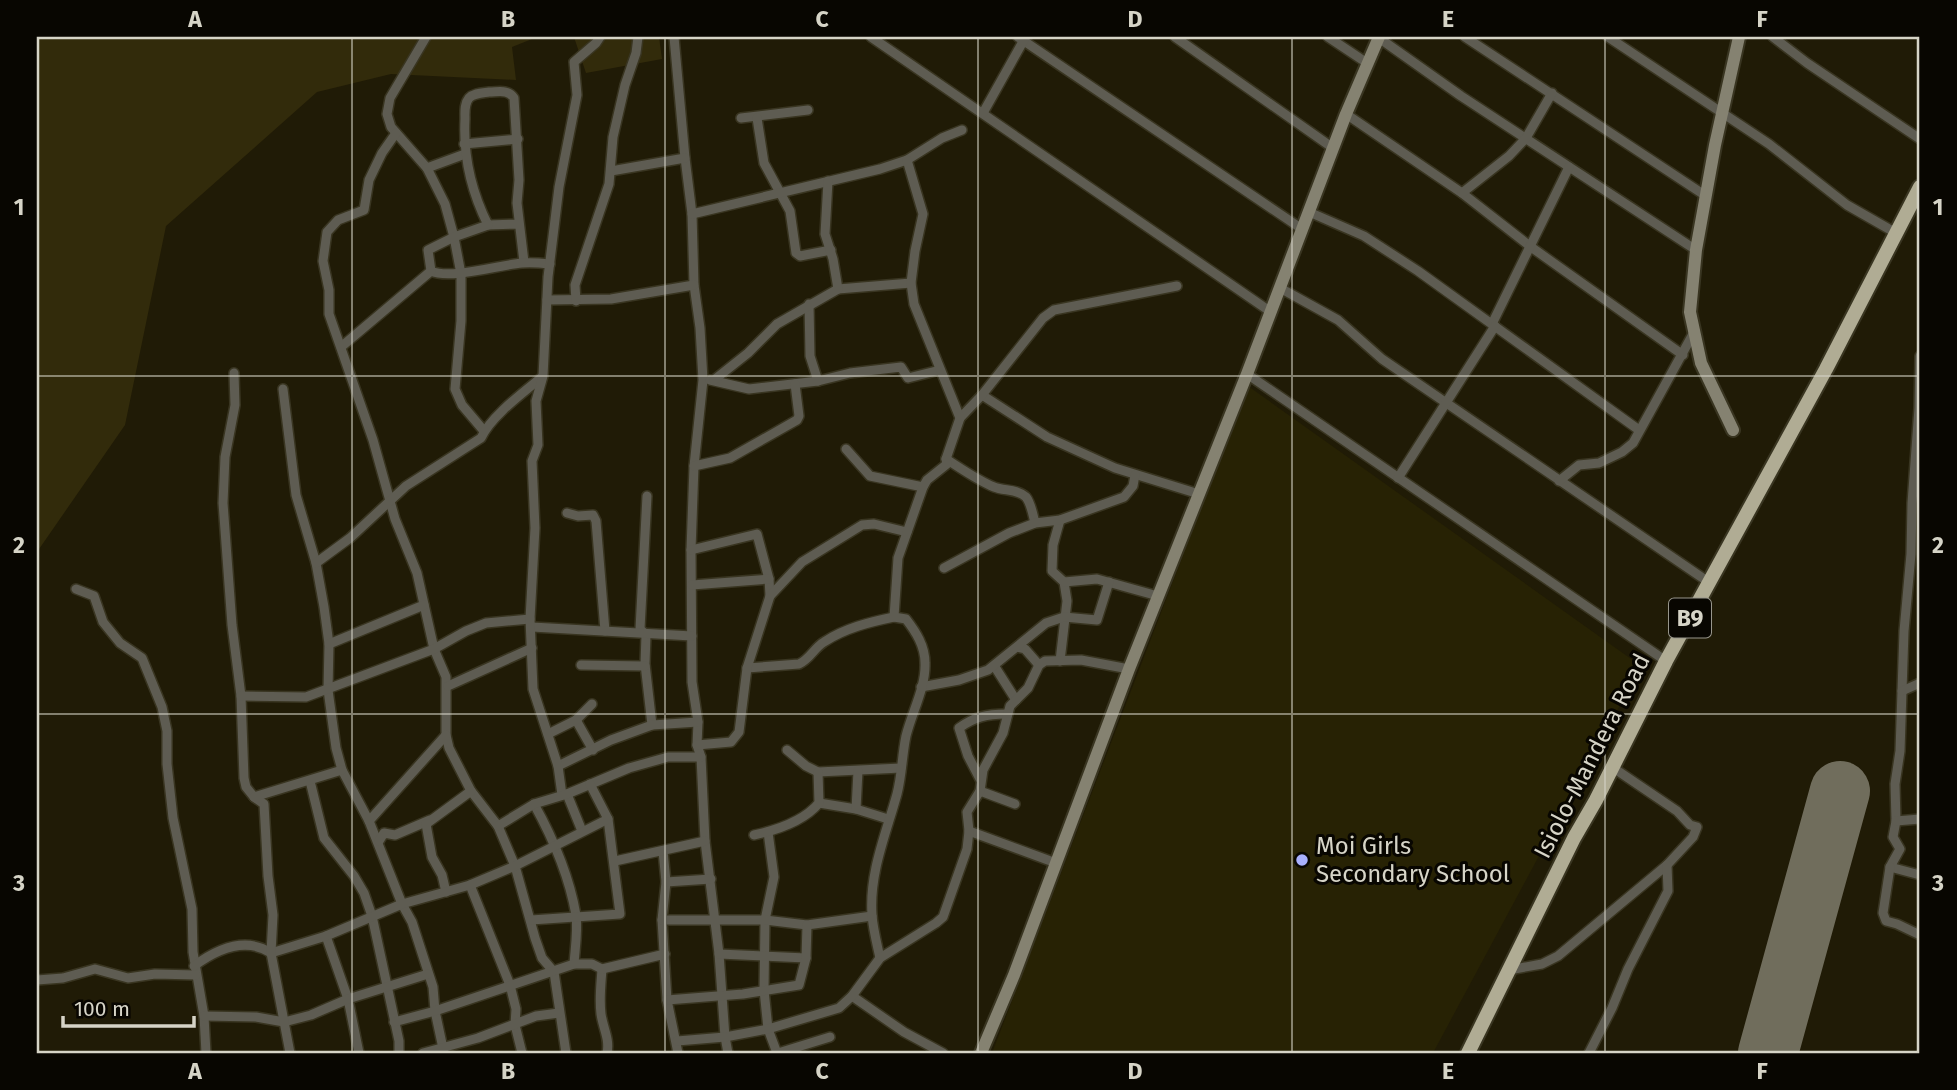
<svg xmlns="http://www.w3.org/2000/svg" width="1957" height="1090" font-family="'Fira Sans',sans-serif">
<style>
.built{fill:#272204}
.green{fill:#322b0b}
.lines{fill:none;stroke-linecap:round;stroke-linejoin:round}
.runway{stroke:#706d5c;stroke-width:60}
.minor-casing{stroke:#393521;stroke-width:12}
.secondary-casing{stroke:#393521;stroke-width:16}
.trunk-casing{stroke:#393521;stroke-width:18}
.minor{stroke:#5e5c52;stroke-width:9}
.secondary{stroke:#858271;stroke-width:12}
.trunk{stroke:#b0ac94;stroke-width:14}
.grid{fill:none;stroke:#d6d4c7;stroke-width:2;stroke-opacity:0.55}
.poi-dot{fill:#a8b0fc;stroke:#080601;stroke-width:2.5}
.labels{text-anchor:middle;stroke-width:6;stroke-linejoin:round;paint-order:stroke}
.shield{fill:#080601;stroke:#98968c;stroke-width:2}
.shield-label{font-size:23px;font-weight:bold;fill:#d6d4c7}
.street-label{font-size:24px;fill:#d6d4c7;stroke:#080601}
.poi-label{font-size:24px;fill:#d6d4c7;stroke:#080601;text-anchor:start}
.neatline{fill:none;stroke:#d6d4c7;stroke-width:2.5}
.grid-label{font-size:23px;text-anchor:middle;font-weight:bold;fill:#d6d4c7}
</style>
<rect width="100%" height="100%" fill="#201b06"/>
<path class="built" d="M1248,386L1641,666L1433,1053H992Z"/>
<g class="green">
<path d="M37,37H537L512,47L516,80L391,74L317,92L166,226L125,425L37,552Z"/>
<path d="M574,37H659L662,59L586,73Z"/>
</g>
<g class="lines">
<path class="runway" d="M1768,1053L1840,791"/>
<g class="minor-casing">
<g id="minor">
<path d="M426,37L390,98L387,114L391,127L427,168L445,204L454,237L461,274V321L455,389L462,405L484,431"/>
<path d="M674,37L685,158L692,214L694,285L700,328L703,380L694,466L691,550L692,682L698,722L697,745L701,757L705,841L719,954L725,1037L728,1053"/>
<path d="M871,37L1271,312"/>
<path d="M1018,37L1302,229"/>
<path d="M1175,37L1333,148"/>
<path d="M1328,37L1367,63"/>
<path d="M1465,37L1706,196"/>
<path d="M1608,37L1769,144L1847,205L1896,233"/>
<path d="M1773,37L1807,63L1920,139"/>
<path d="M1379,38L1461,96L1696,250"/>
<path d="M983,113L1025,38"/>
<path d="M1346,114L1462,193L1531,247L1683,355"/>
<path d="M741,118L808,110"/>
<path d="M757,118L764,163L790,211L796,253L800,256L831,250"/>
<path d="M396,133L382,153L369,180L364,210L338,220L327,232L323,261L329,290V314L373,440L395,519L417,573L434,649L446,677V735L449,748L471,791L498,826L515,866L535,938L542,958L554,972L566,1053"/>
<path d="M464,144L518,139"/>
<path d="M427,168L465,154"/>
<path d="M611,171L685,158"/>
<path d="M1462,193L1509,156L1526,138L1552,93"/>
<path d="M1309,212L1364,236L1418,271L1639,430"/>
<path d="M692,214L880,169L907,160L942,138L962,130"/>
<path d="M518,224L488,225C471,191 463,157 465,119C465,112 464,104 469,98C474,93 482,93 489,92C499,92 508,89 514,98L519,180L517,203L524,262"/>
<path d="M488,225L454,237L428,250L431,271C450,280 499,265 522,263C531,262 541,263 550,264"/>
<path d="M1280,288L1338,320L1382,359L1710,583"/>
<path d="M838,289L911,283"/>
<path d="M547,300L611,299L694,285"/>
<path d="M576,301L575,285L609,184L613,137L625,85L636,53L638,37"/>
<path d="M809,304L810,356L818,381"/>
<path d="M1492,324L1569,167"/>
<path d="M341,347L431,271"/>
<path d="M1920,356L1919,408L1912,503L1911,554L1904,631L1900,751L1895,784L1896,821L1893,837L1900,849L1890,867L1920,875"/>
<path d="M234,373L235,405L225,457L223,503L232,625L241,696L244,778L246,787L254,797"/>
<path d="M1247,374L1666,661"/>
<path d="M710,380L749,389L818,381L850,373L901,367L908,378L940,370"/>
<path d="M714,380L748,353L777,324L838,289L833,259L825,234L828,181"/>
<path d="M283,389L296,495L316,563L324,607L329,644L328,690L336,748L342,770L369,821L402,904L412,922L433,987L435,1011L444,1053"/>
<path d="M982,395L1047,437L1115,468L1199,494"/>
<path d="M960,418L982,395L1043,318L1054,310L1177,286"/>
<path d="M846,449L870,476L923,487"/>
<path d="M946,459C962,469 977,480 994,487C1004,491 1018,489 1026,497C1031,503 1033,515 1035,523"/>
<path d="M694,466L730,458L797,420L799,416L795,384"/>
<path d="M1398,478L1495,326"/>
<path d="M1559,481L1579,465L1599,463L1622,452L1633,443L1693,334"/>
<path d="M647,496L640,629L646,635L645,664L652,725"/>
<path d="M567,513L578,516L593,515L596,521L605,631"/>
<path d="M1060,520L1053,545L1052,571L1064,582L1067,601L1060,661"/>
<path d="M691,550L757,534L769,579L770,596"/>
<path d="M316,563L350,538L406,486L481,438C491,416 524,392 542,377"/>
<path d="M944,568L1009,533L1035,523L1060,520L1124,497L1133,486L1135,475"/>
<path d="M1064,582L1097,579L1158,596"/>
<path d="M692,585L769,579"/>
<path d="M76,589L94,596L103,622L120,643L142,658L162,707L167,731V764L173,818L192,909L193,952L204,1016L206,1053"/>
<path d="M532,627L692,636"/>
<path d="M329,644L424,605"/>
<path d="M1017,647L1025,649L1039,665"/>
<path d="M581,665L645,666"/>
<path d="M995,667L1016,700"/>
<path d="M747,668L799,664C810,659 814,648 824,642C845,628 870,622 894,617"/>
<path d="M448,686L532,648"/>
<path d="M921,687L959,680L988,670L1046,623L1064,617L1097,620L1109,582"/>
<path d="M1902,691L1920,683"/>
<path d="M241,696L306,697L434,649L466,631L486,623L530,619"/>
<path d="M576,720L593,750"/>
<path d="M548,734L576,720L592,704"/>
<path d="M697,745L731,742L739,732L747,668L770,596L802,562L862,525L874,524L907,532"/>
<path d="M787,750L806,766L818,772L901,768"/>
<path d="M558,766L611,740L652,725L698,722"/>
<path d="M980,779L968,756L959,728C974,717 987,714 1006,714"/>
<path d="M310,781L324,838L354,876L364,893L372,916L399,1041V1053"/>
<path d="M980,791L1015,804"/>
<path d="M567,794L582,831"/>
<path d="M562,795L558,766L533,689L530,619L535,528L532,461L538,445L536,401L543,376L548,277L559,187L577,95L574,62L596,43L600,37"/>
<path d="M819,803L856,809L888,819"/>
<path d="M534,804C554,840 569,875 576,915C578,931 575,949 574,964"/>
<path d="M856,809L858,771"/>
<path d="M369,821L446,735"/>
<path d="M1896,821L1920,819"/>
<path d="M498,826L534,804L567,794L629,768L668,757H701"/>
<path d="M969,831L1056,863"/>
<path d="M768,832L774,877L765,920L764,990L768,1029L777,1053"/>
<path d="M754,835C777,830 804,821 819,803L818,772"/>
<path d="M379,841L384,833L395,835L430,820"/>
<path d="M663,851L666,882L662,920L667,1000L678,1053"/>
<path d="M615,861L705,841"/>
<path d="M1890,867L1883,913L1886,921L1897,924L1920,935"/>
<path d="M666,882L711,879"/>
<path d="M470,885L510,985L516,1009L515,1025L522,1053"/>
<path d="M446,892L442,875L432,857L426,824L471,791"/>
<path d="M531,920L620,914L608,819"/>
<path d="M662,920H765L807,925L872,916"/>
<path d="M326,936L348,999L359,1053"/>
<path d="M719,954L806,958"/>
<path d="M880,958C877,944 873,929 872,915C869,873 886,834 897,794C902,775 902,755 906,736C912,712 926,687 925,663C925,646 916,632 906,619L894,617L898,558L923,487L927,480L947,464L946,459L960,418L914,304L911,283L915,251L923,214L907,160"/>
<path d="M194,966C217,949 245,936 271,953L326,936L402,904L470,885L515,866L608,819L590,784"/>
<path d="M602,969C601,984 599,999 601,1014C603,1028 610,1039 607,1053"/>
<path d="M1509,970L1542,964L1558,956L1667,865L1693,837L1697,827L1690,825L1677,811L1612,767"/>
<path d="M37,980L63,978L95,969L128,978L155,974L196,975"/>
<path d="M852,996L904,1032L943,1053"/>
<path d="M667,1000L743,994L799,985L806,958L807,925"/>
<path d="M204,1016L256,1017L284,1022L311,1015L348,999L428,974"/>
<path d="M394,1022L435,1011L574,964H592L602,969L665,954"/>
<path d="M677,1041L725,1037L768,1029L839,1008L852,996L880,958L936,923L943,917L967,849L969,831L967,812L980,791L983,770L1003,733L1010,706L1028,688L1039,665L1045,661L1081,660L1129,669"/>
<path d="M290,1053L271,953L273,915L268,876L264,804L254,797L342,770"/>
<path d="M423,1053L478,1038L536,1016L559,1013"/>
<path d="M778,1053L830,1037"/>
<path d="M1589,1053L1612,1008L1628,969L1668,891L1667,865"/>
</g>
</g>
<g class="secondary-casing">
<g id="secondary">
<path d="M1733,430L1701,363L1690,312L1696,250L1715,145L1739,37"/>
<path d="M981,1053L1014,975L1129,669L1247,374L1346,114L1379,37"/>
</g>
</g>
<g class="trunk-casing">
<path id="trunk" d="M1468,1053L1574,838L1596,800L1666,661L1826,369L1920,187"/>
</g>
<use href="#minor" class="minor"/>
<use href="#secondary" class="secondary"/>
<use href="#trunk" class="trunk"/>
</g>
<path class="grid" d="M352,37V1053M665,37V1053M978,37V1053M1292,37V1053M1605,37V1053M37,376H1920M37,714H1920"/>
<circle class="poi-dot" cx="1302" cy="860" r="7"/>
<g class="labels">
<rect class="shield" x="1669" y="598.5" width="42" height="39" rx="5"/>
<g class="shield-label">
<text x="1690" y="626">B9</text>
</g>
<g class="street-label">
<text transform="translate(1592 756) rotate(-63)" y="8">Isiolo-Mandera Road</text>
</g>
<g class="poi-label">
<text x="1316" y="854">Moi Girls<tspan x="1316" dy="28">Secondary School</tspan></text>
</g>
</g>
<rect width="1957" height="1090" fill="none" stroke="#080601" stroke-width="77"/>
<path d="M63 1016v10h131v-10" fill="none" stroke="#d6d4c7" stroke-width="3.5"/>
<text x="74" y="1016" font-size="21" fill="#d6d4c7" stroke="#080601" stroke-width="5" paint-order="stroke">100 m</text>
<rect x="38" y="38" width="1880" height="1014" class="neatline"/>
<g class="grid-label">
<text x="195" y="27">A</text>
<text x="508" y="27">B</text>
<text x="822" y="27">C</text>
<text x="1135" y="27">D</text>
<text x="1448" y="27">E</text>
<text x="1762" y="27">F</text>
<text x="19" y="215">1</text>
<text x="1938" y="215">1</text>
<text x="19" y="553">2</text>
<text x="1938" y="553">2</text>
<text x="19" y="891">3</text>
<text x="1938" y="891">3</text>
<text x="195" y="1079">A</text>
<text x="508" y="1079">B</text>
<text x="822" y="1079">C</text>
<text x="1135" y="1079">D</text>
<text x="1448" y="1079">E</text>
<text x="1762" y="1079">F</text>
</g>
</svg>
